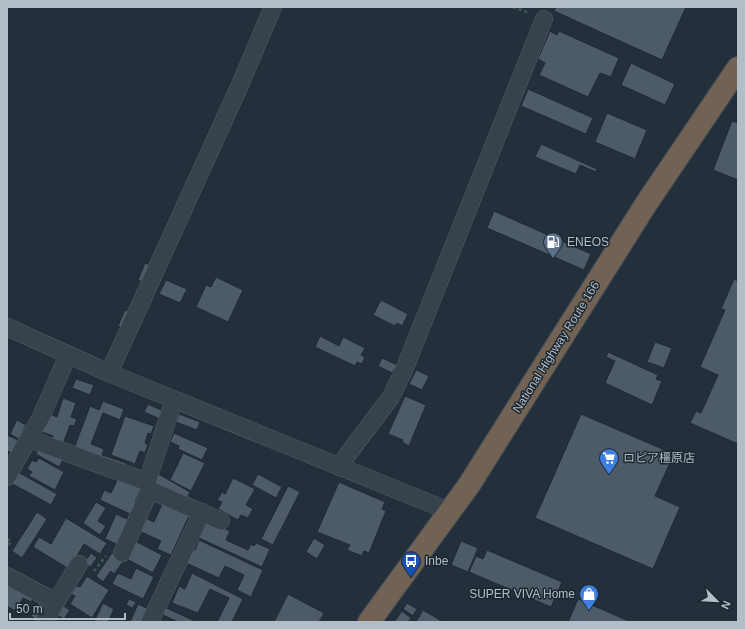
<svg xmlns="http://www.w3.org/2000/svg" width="745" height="629" font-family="Arial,'Noto Sans JP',sans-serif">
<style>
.building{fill:#4c5b67;stroke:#1e2933}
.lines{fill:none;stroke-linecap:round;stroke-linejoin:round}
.minor-casing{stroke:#55606a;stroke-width:18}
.highway-casing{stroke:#424d57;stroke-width:24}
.path{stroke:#425959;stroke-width:2.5;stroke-dasharray:3 3;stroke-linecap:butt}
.minor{stroke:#36424c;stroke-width:17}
.highway{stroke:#726253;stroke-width:22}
.labels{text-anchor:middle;stroke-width:3;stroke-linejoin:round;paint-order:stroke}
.poi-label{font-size:12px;fill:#b2bdc7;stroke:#1c2730;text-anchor:start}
.street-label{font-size:12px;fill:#b2bdc7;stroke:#1c2730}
</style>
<rect width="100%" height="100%" fill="#23303b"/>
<g class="building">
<path d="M556,7H686L662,60L554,11Z"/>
<path d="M550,31L557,35L559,31L619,58L611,77L600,73L588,97L539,75L545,63L538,59Z"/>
<path d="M631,63L675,84L665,105L621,85Z"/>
<path d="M528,89L593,118L586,134L521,106Z"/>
<path d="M607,113L647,130L635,159L595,142Z"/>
<path d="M732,121L738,123V180L713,170Z"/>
<path d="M541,144L597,169L596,172L580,165L576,174L535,157Z"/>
<path d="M494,211L591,254L584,270L487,228Z"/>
<path d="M145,263L155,267L148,284L138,280Z"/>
<path d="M216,277L243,290L228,322L196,307L206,285L211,287Z"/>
<path d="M734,279L738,281V444L690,423L696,411L701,413L718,375L700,367L725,310L721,309Z"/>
<path d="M166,280L187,289L180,303L159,294Z"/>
<path d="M381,300L408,314L402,326L397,323L395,326L373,315Z"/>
<path d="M125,310L131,313L125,329L118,326Z"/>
<path d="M320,336L339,346L343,337L365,348L361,355L365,357L362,364L357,362L355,366L315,347Z"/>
<path d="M655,342L672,348L664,368L647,362Z"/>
<path d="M608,352L658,375L656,379L662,381L652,405L605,383L615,361L606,357Z"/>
<path d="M382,358L397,365L392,373L378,366Z"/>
<path d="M416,370L429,376L422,390L409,384Z"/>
<path d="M76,379L94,385L90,395L72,388Z"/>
<path d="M405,396L426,405L409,446L402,442L403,440L388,434Z"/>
<path d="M63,398L76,403L71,417L77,419L74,426L70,425L63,444L52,440L53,436L42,432L50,414L57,417Z"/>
<path d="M103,401L124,409L120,420L103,413L91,444L104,449L102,455L126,463L124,470L73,451L90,406L99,410Z"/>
<path d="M148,404L163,411L160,419L144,412Z"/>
<path d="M179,414L200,422L197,430L176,422Z"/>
<path d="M581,414L674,454L655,496L680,507L653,569L535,518Z"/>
<path d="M125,416L154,426L151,434L148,433L145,443L148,444L145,453L140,451L135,464L111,455Z"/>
<path d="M17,420L26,425L19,439L10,434Z"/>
<path d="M174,433L208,448L202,460L178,449L179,446L170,442Z"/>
<path d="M7,435L18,440L12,453L7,451Z"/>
<path d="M39,448L63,460L59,467L36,454Z"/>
<path d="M183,453L205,463L191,491L170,480Z"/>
<path d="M39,458L64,472L55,490L29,476L32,472L27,469L32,460L36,462Z"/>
<path d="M18,472L57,494L51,505L9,482Z"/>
<path d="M155,472L190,492L186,501L150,483Z"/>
<path d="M258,474L282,487L276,498L252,485Z"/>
<path d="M119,476L142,487L135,501L137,502L130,514L100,500L104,490L111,493Z"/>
<path d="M233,478L255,489L246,505L253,509L248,518L241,515L238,520L218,509L222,502L217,500L222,492L225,494Z"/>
<path d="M339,482L385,502L382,509L386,511L369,553L364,551L362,556L347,550L350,545L317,532Z"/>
<path d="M288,486L300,492L273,545L261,539Z"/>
<path d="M96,502L106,508L98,521L106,526L100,535L83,523Z"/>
<path d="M162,504L189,516L171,555L157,549L161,541L139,531L145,518L154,522Z"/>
<path d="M37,512L47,519L22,558L12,551Z"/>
<path d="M116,514L131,521L121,546L105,539Z"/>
<path d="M66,518L107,543L100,554L84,544L69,569L33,547L39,537L51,544Z"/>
<path d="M205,520L230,531L226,540L248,550L251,544L254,546L256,543L270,549L262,567L197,537Z"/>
<path d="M314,538L325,545L317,559L306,552Z"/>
<path d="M133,540L162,555L153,573L125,558Z"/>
<path d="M199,540L263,570L251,597L237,590L244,575L225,566L219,578L186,563L192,549L195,550Z"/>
<path d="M461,541L478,548L468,572L451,565Z"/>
<path d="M487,550L562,582L551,607L469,572L476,556L483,559Z"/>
<path d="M91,553L97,558L90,567L84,563Z"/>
<path d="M112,553L123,562L114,574L111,571L103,582L96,576Z"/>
<path d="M136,568L154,577L143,599L112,584L118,573L131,579Z"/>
<path d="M192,573L243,599L232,622H217L229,598L210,589L198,613L172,603L179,586L185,589Z"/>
<path d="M87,576L109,590L92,618L70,604L75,596L71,594L76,586L80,587Z"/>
<path d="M7,585L33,599L31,602L23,598L15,611L7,606Z"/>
<path d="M288,594L324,613L319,622H274Z"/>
<path d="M42,597L51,603L40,622L31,616Z"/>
<path d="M129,599L136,602L133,608L126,605Z"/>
<path d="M578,599L631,622H568Z"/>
<path d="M103,603L114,609L108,622H94Z"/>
<path d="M407,603L417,609L413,616L403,609Z"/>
<path d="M60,604L70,610L64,619L54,613Z"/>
<path d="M138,604L150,610L144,622H130Z"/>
<path d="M162,606L197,622H178L159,613Z"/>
<path d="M423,610L440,620L439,622H416Z"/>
<path d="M402,611L411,618L408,622H394Z"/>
</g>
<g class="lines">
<g class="minor-casing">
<g id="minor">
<path d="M7,327L109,373L449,511"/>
<path d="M109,373L240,85L273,7"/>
<path d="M174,400L147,482L150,490L221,521"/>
<path d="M30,439L147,482"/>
<path d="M340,467L348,454L391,397L404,370L544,19"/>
<path d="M7,477L40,419L68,355"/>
<path d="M122,553L150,490"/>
<path d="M7,576L56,602"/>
<path d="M44,622L79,564"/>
<path d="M150,622L202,512"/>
</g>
</g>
<g class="highway-casing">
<path id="highway" d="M369,622L469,485L646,204L738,68"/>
</g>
<g class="path">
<path d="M513,7L530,13"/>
<path d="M7,539L11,541L7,548"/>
<path d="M94,571L106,556"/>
</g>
<use href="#minor" class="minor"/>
<use href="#highway" class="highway"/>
</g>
<defs>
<g id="fuel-pin" transform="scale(1)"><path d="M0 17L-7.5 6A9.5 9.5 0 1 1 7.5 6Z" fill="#5c6f8a" stroke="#1c2730"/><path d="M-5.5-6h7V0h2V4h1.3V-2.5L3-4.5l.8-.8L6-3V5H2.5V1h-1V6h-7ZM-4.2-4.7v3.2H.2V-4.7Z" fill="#fff"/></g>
<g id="supermarket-pin" transform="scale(1)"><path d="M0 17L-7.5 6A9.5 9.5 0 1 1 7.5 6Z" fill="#3f7fe0" stroke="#1c2730"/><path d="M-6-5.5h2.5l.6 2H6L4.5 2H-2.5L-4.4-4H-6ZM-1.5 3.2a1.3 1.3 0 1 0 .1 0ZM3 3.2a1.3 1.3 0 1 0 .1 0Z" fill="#fff"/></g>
<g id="bus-pin" transform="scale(1)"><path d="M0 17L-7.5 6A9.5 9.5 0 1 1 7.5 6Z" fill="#1a4fb4" stroke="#1c2730"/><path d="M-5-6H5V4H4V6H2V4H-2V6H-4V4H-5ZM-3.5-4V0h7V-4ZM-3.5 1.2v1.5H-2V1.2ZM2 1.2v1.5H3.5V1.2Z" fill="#fff"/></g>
<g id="shop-pin" transform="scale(1)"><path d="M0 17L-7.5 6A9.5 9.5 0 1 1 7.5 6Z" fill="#3f7fe0" stroke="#1c2730"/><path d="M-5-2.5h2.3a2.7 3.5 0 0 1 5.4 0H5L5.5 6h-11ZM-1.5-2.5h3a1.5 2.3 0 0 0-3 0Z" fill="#fff"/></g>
</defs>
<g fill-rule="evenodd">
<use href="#fuel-pin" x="553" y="242"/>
<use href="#supermarket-pin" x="609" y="458"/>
<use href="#bus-pin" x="411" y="561"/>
<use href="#shop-pin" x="589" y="594"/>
</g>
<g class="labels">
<g class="poi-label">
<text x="567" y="246">ENEOS</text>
<text x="623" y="462">ロピア橿原店</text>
<text x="425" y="565">Inbe</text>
<text x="575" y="598" text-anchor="end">SUPER VIVA Home</text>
</g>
<g class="street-label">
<text transform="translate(556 347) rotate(-58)" y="4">National Highway Route 166</text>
</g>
</g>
<rect width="745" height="629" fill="none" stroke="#b2bdc7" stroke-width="16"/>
<g transform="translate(717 601) rotate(114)" stroke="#1c2730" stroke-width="3" paint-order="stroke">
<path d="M0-3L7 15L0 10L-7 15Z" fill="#b2bdc7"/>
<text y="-6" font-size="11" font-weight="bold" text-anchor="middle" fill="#b2bdc7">N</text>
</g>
<path d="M10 613v6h115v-6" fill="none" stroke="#b2bdc7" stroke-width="2"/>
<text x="16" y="613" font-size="12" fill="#b2bdc7" stroke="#1c2730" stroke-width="3" paint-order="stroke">50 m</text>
</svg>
